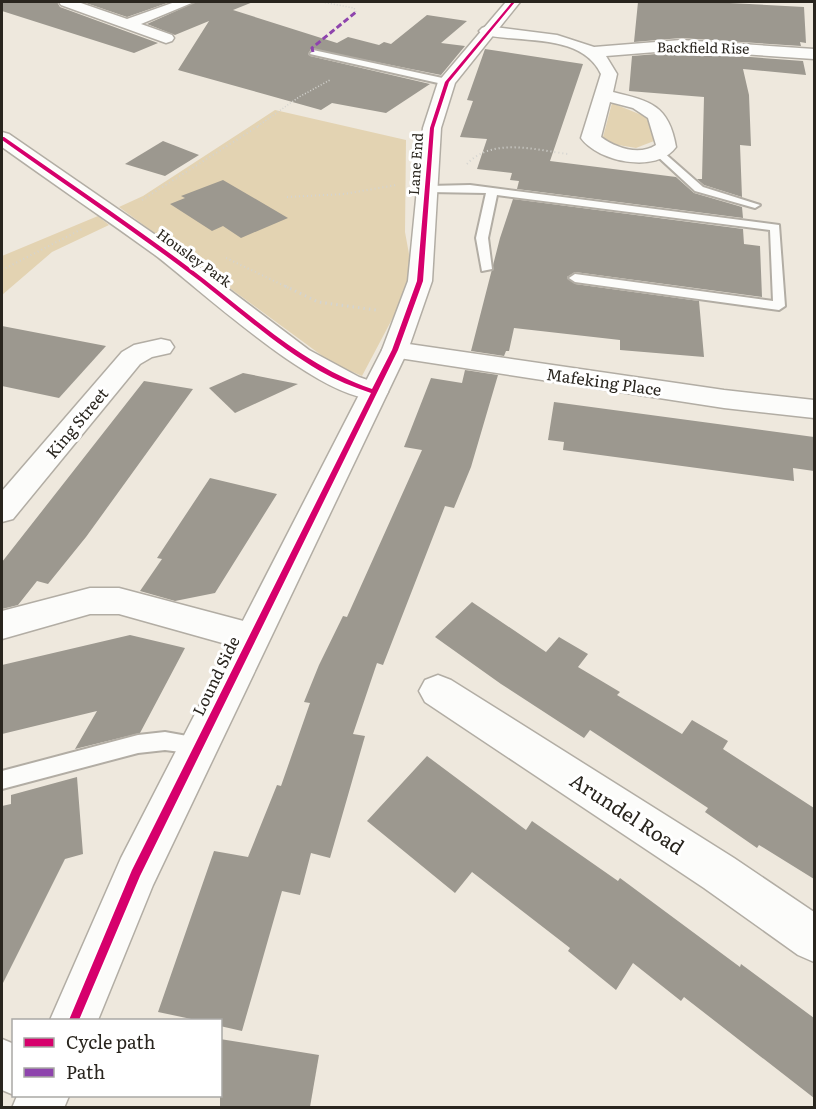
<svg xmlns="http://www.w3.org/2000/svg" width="816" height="1109" font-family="Literata,serif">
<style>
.green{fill:#e3d3b2}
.building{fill:#9c988f}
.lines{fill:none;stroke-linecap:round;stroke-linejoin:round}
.lane-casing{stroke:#b2ada4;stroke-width:4}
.street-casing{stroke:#b2ada4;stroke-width:3}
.secondary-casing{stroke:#b2ada4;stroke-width:3}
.path-far2{stroke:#d4d4d0;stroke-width:1.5;stroke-dasharray:1 2;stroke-linecap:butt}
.path-far1{stroke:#d4d4d0;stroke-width:2;stroke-dasharray:1 3;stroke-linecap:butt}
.path{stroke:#d4d4d0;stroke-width:3;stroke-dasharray:1.5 4;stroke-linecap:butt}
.lane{fill:#fcfcfa;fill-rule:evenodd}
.street{fill:#fcfcfa;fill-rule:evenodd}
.secondary{fill:#fcfcfa;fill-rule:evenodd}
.quiet{stroke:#8e44ad;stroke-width:3;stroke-dasharray:6 3;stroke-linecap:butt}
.cycleway-casing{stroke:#fff;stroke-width:3}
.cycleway{fill:#d6006c;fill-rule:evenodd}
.labels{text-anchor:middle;stroke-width:6;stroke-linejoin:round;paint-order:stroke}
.far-street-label{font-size:14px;fill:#29251e;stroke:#fff}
.street-label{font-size:16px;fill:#29251e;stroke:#fff}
.near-street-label{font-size:20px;fill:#29251e;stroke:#fff}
</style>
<rect width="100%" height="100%" fill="#eee8dd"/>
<g class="green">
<path d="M612,103L649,118L654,128V141L636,148L606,143L603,137Z"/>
<path d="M275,110L406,140L405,232L411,265L408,289L362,376L332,363L119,207L143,196Z"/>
<path d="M98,216L109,225L52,252L2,295V256Z"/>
</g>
<g class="building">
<path d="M2,2H57L60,7L158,43L134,53L2,11Z"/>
<path d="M83,2H170L127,17Z"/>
<path d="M196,2H253L233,10L337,43L348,37L379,45L384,42L391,44L427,15L467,21L441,43L465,46L441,75L311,49L308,54L310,56L430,84L386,113L332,103L321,110L178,70L209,21L175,35L147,24Z"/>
<path d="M638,2H710L804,7L806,43L800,42L801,46L681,38L634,42Z"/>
<path d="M485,49L583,64L550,161L676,177L694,193L742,207L743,218L517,189L519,181L510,180L512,173L477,169L487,139L460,137L473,101L467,100Z"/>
<path d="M681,52L803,61L806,75L743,69L749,95L751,146L740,145L742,197L704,185L697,179H702L704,97L629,91L632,56Z"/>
<path d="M163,141L199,155L165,176L125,164Z"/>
<path d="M223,180L288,218L241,238L223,226L212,231L170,204L185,198L181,196Z"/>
<path d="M513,199L743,229L744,244L760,246L762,297L575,272L567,277L575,284L699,301L704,357L620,350V340L514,328L509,351H506L504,356L471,351L500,238Z"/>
<path d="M2,326L106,346L59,398L2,386Z"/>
<path d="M465,370L498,375L471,467L454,508L445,506L383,665L377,663L353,734L365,736L330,858L311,853L300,895L282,891L242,1031L220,1026V1020H196L158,1012L214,851L248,857L277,785L281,786L310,703L304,702L319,665L343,616L347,617L422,450L404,447L431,378L462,383Z"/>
<path d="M243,373L298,384L235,413L209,388Z"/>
<path d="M144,381L193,389L86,537L48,584L37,581L18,605L2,609V562Z"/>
<path d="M554,402L814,437V471L793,468L794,481L563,450L564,442L548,440Z"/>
<path d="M210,478L277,494L215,593L175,601L140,591L162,559L157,558Z"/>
<path d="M472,602L546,652L559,637L588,654L578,667L620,692L617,695L682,734L692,720L728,741L723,749L814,808V879L759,845L757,848L705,812L708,808L590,730L584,738L501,684L435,637Z"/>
<path d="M130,635L185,648L140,733L75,749L97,711L2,734V665Z"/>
<path d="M427,756L526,830L532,821L618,881L620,878L740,967L741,964L814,1018V1098L684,997L681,1001L633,963L616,990L568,951L570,948L472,872L455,893L367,821Z"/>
<path d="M77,777L83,854L65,859L2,985V806L11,804V795Z"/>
<path d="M220,1039L319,1055L310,1107H220Z"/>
</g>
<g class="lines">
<g class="lane-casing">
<g id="lane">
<path d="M313,50L447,79L451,82L447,85L310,54Z"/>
<path d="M656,151H662L703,187L760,205L755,208L695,191L656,155Z"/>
<path d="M470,185L779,225L785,306L779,310L575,282L569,278L575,274L773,301L770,230L497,195L488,238L492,269L482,271L476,238L486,193L429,192L424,189L429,186Z"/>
<path d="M165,732L204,739L207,745L204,751L197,754L165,750L138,753L2,789V771L138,735Z"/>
</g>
</g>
<g class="street-casing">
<g id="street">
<path d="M59,2H78L127,19L175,2H194L141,24L172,35L174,38L172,41L166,43L61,5Z"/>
<path d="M487,26L557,35L594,47L681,40L814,49V59L681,50L606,56L617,74L613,92C650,101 669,105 676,147C657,174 598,162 581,138L601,74C581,32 519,44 482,34L479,31L482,28ZM610,102L633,108L648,118L656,145C639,156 616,148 601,137Z"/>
<path d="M2,132L9,134L170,245L309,350L359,377L384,386L388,392L384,398C331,412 199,288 155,255C104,218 52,183 2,147Z"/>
<path d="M161,339L170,341L174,347L170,353L152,357L140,364L13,519L2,522V491L122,352L134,345Z"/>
<path d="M395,342L724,390L814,400V418L724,408L386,356L382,350L386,344Z"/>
<path d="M90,588H119L251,623L264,627L269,637L264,647L251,651L119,614H90L2,639V611Z"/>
<path d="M438,675L451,680L734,858L814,912V962L798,955L704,888L425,702L419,691L425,680Z"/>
<path d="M2,1039L14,1044V1095L2,1090Z"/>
</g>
</g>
<g class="secondary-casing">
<g id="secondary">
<path d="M506,2H520L455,83L441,128L432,281L408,350L153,885L98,1020H50L121,858L382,350L408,281L423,128L438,82Z"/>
<path d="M17,1096H69L64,1108H12Z"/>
</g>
</g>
<g class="path-far2">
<path d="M322,2L354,8L356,12"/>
<path d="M258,126L299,97L330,80"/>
</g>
<g class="path-far1">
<path d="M467,164C492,137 536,150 568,154"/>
<path d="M287,197L344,194L396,185"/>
<path d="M142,200L260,125"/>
<path d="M226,258L289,288"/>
<path d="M2,270L82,229"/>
</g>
<path class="path" d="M285,286L318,302L376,310"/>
<use href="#lane" class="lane"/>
<use href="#street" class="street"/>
<use href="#secondary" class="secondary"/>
<path class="quiet" d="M313,52L312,48L356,12"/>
<g class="cycleway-casing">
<path id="cycleway" d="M512,2H515L449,82L434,128L423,281L398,350L140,876L79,1020H69L132,870L371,393C353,387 336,380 320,371C270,342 228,301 181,267C122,223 61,182 2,140V137H4C65,180 127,221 187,266C247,311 300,364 372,389L392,350L417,281L430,128L445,82Z"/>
</g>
<use href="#cycleway" class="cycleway"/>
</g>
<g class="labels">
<g class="far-street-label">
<text transform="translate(703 48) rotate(1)" y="5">Backfield Rise</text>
<text transform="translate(416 164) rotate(-86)" y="5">Lane End</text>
<text transform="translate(194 258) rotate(36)" y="5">Housley Park</text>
</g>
<g class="street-label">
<text transform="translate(604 382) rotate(8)" y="6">Mafeking Place</text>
<text transform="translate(77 423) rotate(-50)" y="6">King Street</text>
<text transform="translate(216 676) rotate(-64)" y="6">Lound Side</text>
</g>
<g class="near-street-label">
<text transform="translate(627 814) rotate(33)" y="7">Arundel Road</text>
</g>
</g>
<rect width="816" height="1109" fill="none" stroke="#29251e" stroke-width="6"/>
<rect x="12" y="1019" width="210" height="78" fill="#ffffff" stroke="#a9a8a5" stroke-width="1.5"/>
<rect x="24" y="1038" width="30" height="9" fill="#d6006c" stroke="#a9a8a5" stroke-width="1.5"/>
<text x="66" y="1049" font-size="18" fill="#29251e">Cycle path</text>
<rect x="24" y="1068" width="30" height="9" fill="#8e44ad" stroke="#a9a8a5" stroke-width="1.5"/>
<text x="66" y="1079" font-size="18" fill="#29251e">Path</text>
</svg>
